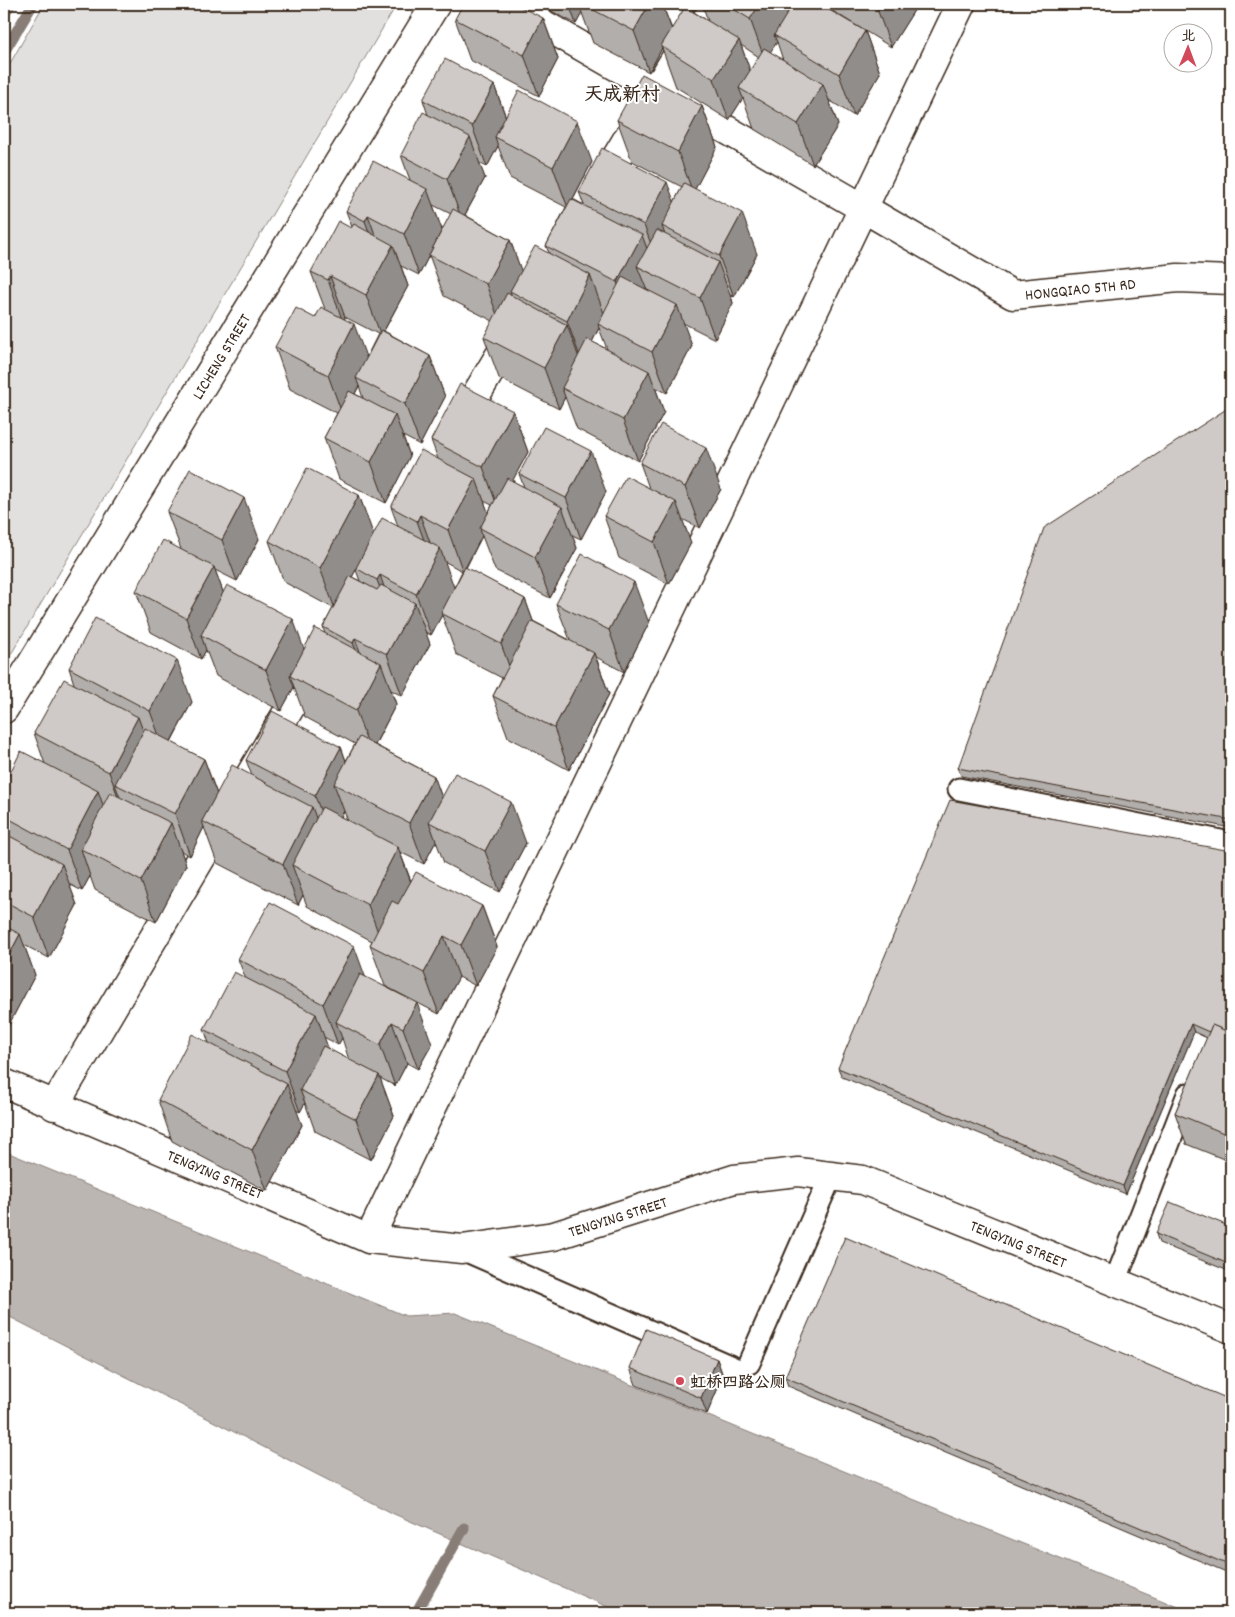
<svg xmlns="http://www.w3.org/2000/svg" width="1235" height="1617" font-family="Dekko,'LXGW WenKai TC',sans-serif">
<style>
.green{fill:#e2e0de;stroke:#8e857e}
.water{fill:#bcb6b3;stroke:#887e77}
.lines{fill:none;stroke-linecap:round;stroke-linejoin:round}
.stream{stroke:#887e77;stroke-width:11}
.service-casing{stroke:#3b2a1e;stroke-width:25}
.minor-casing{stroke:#3b2a1e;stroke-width:31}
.tertiary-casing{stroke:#3b2a1e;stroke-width:31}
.service{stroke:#fff;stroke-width:21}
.minor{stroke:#fff;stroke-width:28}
.tertiary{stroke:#fff;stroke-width:28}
.wall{fill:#b2aeab;stroke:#3b2a1e;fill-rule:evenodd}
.shaded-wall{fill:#918d8b;stroke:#3b2a1e}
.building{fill:#cfcac7;stroke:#3b2a1e}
.poi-dot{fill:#d1495b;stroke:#fff;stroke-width:2}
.labels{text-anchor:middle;stroke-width:4;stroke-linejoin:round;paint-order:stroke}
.street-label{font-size:16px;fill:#3b2a1e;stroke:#fff}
.poi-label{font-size:16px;font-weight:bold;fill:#3b2a1e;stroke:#fff;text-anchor:start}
.quarter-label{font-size:19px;font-weight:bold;fill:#3b2a1e;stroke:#fff}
</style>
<rect width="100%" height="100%" fill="#fff"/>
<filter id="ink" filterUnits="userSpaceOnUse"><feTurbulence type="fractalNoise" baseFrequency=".02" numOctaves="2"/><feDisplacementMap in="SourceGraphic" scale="10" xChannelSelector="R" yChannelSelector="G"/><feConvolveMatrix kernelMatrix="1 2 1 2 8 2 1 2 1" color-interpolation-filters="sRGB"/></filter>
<g filter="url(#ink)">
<g class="green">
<path d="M4,4H16L4,24Z"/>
<path d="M44,4H397L4,666V74Z"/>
</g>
<path class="water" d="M4,1151L406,1316L455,1313L1193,1613H622L394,1514L4,1314Z"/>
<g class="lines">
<g class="stream">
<path d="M4,52L33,4"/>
<path d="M416,1613L464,1528"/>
</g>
<g class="service-casing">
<g id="service">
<path d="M959,789L1231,843"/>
<path d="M462,1249L734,1368"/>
<path d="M1115,1282L1188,1094"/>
<path d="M749,1363L831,1176"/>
</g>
</g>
<g class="minor-casing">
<g id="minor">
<path d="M508,4L863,208"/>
<path d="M598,188L708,4"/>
<path d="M458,425L513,333"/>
<path d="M54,1106L316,664"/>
<path d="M369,1239L961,4"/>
</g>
</g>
<g class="tertiary-casing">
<g id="tertiary">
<path id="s1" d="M863,208L1013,295L1178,278L1231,280"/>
<path id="s2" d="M4,709L436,4"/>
<path id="s3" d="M4,1083L369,1239L462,1249L554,1236L734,1179L798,1172L863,1180L1231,1329"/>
</g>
</g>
<use href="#service" class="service"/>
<use href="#minor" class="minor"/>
<use href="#tertiary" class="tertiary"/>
</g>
<g class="wall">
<path d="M538,4H662L672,29L685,7L680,4H700L694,12L708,21L702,4H786L789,11L865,31L880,73L854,116L829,100L838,125L813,165L754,129L743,98L729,120L676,87L662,48L649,72L593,43L582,13L576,24ZM777,42L783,60L770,52ZM741,45L759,57L750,71Z"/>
<path d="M829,4H918L891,47L831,10Z"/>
<path d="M543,18L558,59L539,96L470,60L455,19Z"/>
<path d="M494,85L506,117L592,162L573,199L584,205L579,192L674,202L682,187L632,161L617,120L702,106L717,147L695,189L757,254L734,297L731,295L733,303L715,339L683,323L692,346L667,393L655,387L664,412L638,461L577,429L565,397L559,409L499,378L484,337L493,321L444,296L429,255L451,214L433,205L442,230L419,275L401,266L408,286L384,331L430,356L445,397L420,445L403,436L410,456L386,503L339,479L324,438L337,413L290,389L275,347L315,318L325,309L311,272L351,228L352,227L346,211L410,180L401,155L428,115L423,100ZM498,146L510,178L566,207L546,246L549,253L521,271L510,240L465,215L485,178L479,163L487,167ZM345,317L378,334L366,358L344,319ZM599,328L607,349L592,342ZM359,386L363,398L355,394Z"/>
<path d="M1231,406V828L961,776L958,768Z"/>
<path d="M513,411L528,452L512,481L524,487L519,474L606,492L581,539L572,535L577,548L550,598L495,570L482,536L466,568L525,599L533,621L570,640L556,604L649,623L624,672L596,657L609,694L569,770L508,737L493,696L502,678L456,654L442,615L431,635L425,632L430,644L402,696L391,690L396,704L375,745L434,776L442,798L526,843L500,892L444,863L436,841L424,864L400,852L411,881L482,906L497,947L476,986L459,977L439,1014L385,986L370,945L372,941L307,906L303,895L298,905L217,863L204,827L190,856L181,851L186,865L156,922L95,890L90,876L82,891L69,884L77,905L49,958L24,945L35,975L4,1034V785L45,764L34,733L74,684L69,668L192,702L171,742L204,759L217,794L252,776L246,760L341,747L346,761L355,744L305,717L294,687L281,711L216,676L206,650L201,659L151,632L136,591L181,549L167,512L259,539L237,581L215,570L223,592L304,649L325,634L323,627L333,608L284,582L269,541L359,495L373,535L398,526L391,507L438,459L431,440ZM484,501L492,505L488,513ZM444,561L462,571L454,588ZM356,570L360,581L352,577ZM344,811L348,821L341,817Z"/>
<path d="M640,463L721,489L700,528L682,519L691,543L669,584L619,558L604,516L649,488Z"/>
<path d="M1231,851V1162L1186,1144L1175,1113L1207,1038L1194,1032L1126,1194L842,1077L838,1068Z"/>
<path d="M238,959L365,976L432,1044L418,1069L407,1063L395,1086L380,1078L394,1116L371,1160L315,1131L305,1103L300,1112L296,1110L302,1125L267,1191L172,1141L158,1100L209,1043L204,1029L245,977ZM324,1037L338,1045L342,1038L349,1060L328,1049Z"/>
<path d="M1231,1227V1272L1159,1243L1156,1234Z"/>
<path d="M717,1359L723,1376L707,1414L636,1385L630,1368Z"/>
<path d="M785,1377L1231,1400V1574L788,1386Z"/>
</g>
<g class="shaded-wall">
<path d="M569,4H579L582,13L576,24Z"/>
<path d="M649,4H662L672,30L661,46L662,48L649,72L634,31Z"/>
<path d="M691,4H700L694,12Z"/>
<path d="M760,4H786L791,18L774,35L777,42L765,60L750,19Z"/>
<path d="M877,4H918L891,47L876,6Z"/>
<path d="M543,18L558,59L539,96L524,55Z"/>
<path d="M865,31L880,73L854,116L839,74Z"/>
<path d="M739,40L754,81L739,88L743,98L729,120L714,79Z"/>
<path d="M823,84L838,125L813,165L798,124Z"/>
<path d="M494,85L509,126L495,137L498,146L487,167L472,126Z"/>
<path d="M702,106L717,147L693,193L678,152Z"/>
<path d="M577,121L592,162L568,208L553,167Z"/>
<path d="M470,137L485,178L462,220L447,179Z"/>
<path d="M667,182L682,223L662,226L669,247L659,266L644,225Z"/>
<path d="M427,189L442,230L419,275L404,234Z"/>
<path d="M742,213L757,254L734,297L719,256Z"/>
<path d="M368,215L383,256L380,262L365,221Z"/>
<path d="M642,235L657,276L637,266L648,293L632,323L617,282Z"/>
<path d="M510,240L525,281L510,291L514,302L501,326L486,284Z"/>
<path d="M393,245L408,286L381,336L366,295Z"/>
<path d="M718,262L733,303L715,339L700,298Z"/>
<path d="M590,275L605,316L598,324L599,328L582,362L567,321Z"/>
<path d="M330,276L345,317L343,322L328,280Z"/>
<path d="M677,305L692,346L667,393L652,352Z"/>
<path d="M354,324L369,365L356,378L359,386L343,416L328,375Z"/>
<path d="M567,325L582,366L562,388L565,397L559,409L544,368Z"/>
<path d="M430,356L445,397L420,445L405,404Z"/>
<path d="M649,371L664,412L638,461L623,420Z"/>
<path d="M513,411L528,452L498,508L483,467Z"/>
<path d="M395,415L410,456L386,503L371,462Z"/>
<path d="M706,448L721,489L700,528L685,487Z"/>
<path d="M591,451L606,492L581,539L566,498Z"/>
<path d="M476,479L491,520L480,528L482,536L463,572L448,530Z"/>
<path d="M359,495L374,536L335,609L320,568Z"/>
<path d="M244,498L259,539L237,581L222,540Z"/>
<path d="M676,502L691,543L669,584L654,542Z"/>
<path d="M562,507L577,548L550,598L535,557Z"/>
<path d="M420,515L435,556L432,562L417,521Z"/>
<path d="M440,548L455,590L441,613L442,615L431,635L416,594Z"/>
<path d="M214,567L229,608L201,635L206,650L201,659L186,618Z"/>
<path d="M380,575L394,616L392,621L377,580Z"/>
<path d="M634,582L649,623L624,672L609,630Z"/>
<path d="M525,599L540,640L516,685L501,644Z"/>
<path d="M415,603L430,644L402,696L387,654Z"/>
<path d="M293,619L308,660L290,676L294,687L281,711L266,670Z"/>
<path d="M355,638L370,679L368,684L353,643Z"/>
<path d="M594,653L609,694L569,770L554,728Z"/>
<path d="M177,660L192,702L165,752L150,711Z"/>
<path d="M381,663L396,704L371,752L356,711Z"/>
<path d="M138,717L153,758L115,784L125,811L124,813L109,772Z"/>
<path d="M341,747L356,789L334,784L344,811L330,837L315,796Z"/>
<path d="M204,759L219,800L202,821L204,827L190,856L175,814Z"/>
<path d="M434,776L449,817L429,822L436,841L424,864L409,823Z"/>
<path d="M98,791L113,832L81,849L90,876L82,891L67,850Z"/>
<path d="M511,802L526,843L500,892L485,851Z"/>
<path d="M312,807L327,848L292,865L303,895L298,905L283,864Z"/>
<path d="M171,823L186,865L156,922L141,881Z"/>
<path d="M398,847L413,888L383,946L368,905Z"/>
<path d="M62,864L77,905L49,958L34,917Z"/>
<path d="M482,906L497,947L476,986L461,945Z"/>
<path d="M20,934L35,975L4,1034V965Z"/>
<path d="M444,936L459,977L439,1014L424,973Z"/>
<path d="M354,946L369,987L336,1022L342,1038L338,1045L323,1004Z"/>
<path d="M417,1003L432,1044L418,1069L403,1028Z"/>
<path d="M316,1014L331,1056L300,1090L305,1103L300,1112L285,1071Z"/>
<path d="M392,1022L407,1063L395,1086L380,1045Z"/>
<path d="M1191,1024L1194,1032L1126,1194L1123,1186Z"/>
<path d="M379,1075L394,1116L371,1160L356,1119Z"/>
<path d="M287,1084L302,1125L267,1191L252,1150Z"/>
<path d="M717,1359L723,1376L707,1414L701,1398Z"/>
</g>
<g class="building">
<path d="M463,4H515L543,18L524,55L455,19Z"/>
<path d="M582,4H649L634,31Z"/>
<path d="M725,4H760L750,19Z"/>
<path d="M793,4H819L865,31L839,74L774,35Z"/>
<path d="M685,7L739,40L714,79L661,46Z"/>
<path d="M764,48L823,84L798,124L739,88Z"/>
<path d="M445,59L494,85L472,126L423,100Z"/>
<path d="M642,74L702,106L678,152L617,120Z"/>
<path d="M519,90L577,121L553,167L495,137Z"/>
<path d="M423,112L470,137L447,179L401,155Z"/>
<path d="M602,148L667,182L644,225L579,192Z"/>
<path d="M373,161L427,189L404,234L368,215L365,221L346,211Z"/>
<path d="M684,183L742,213L719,256L662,226Z"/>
<path d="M571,199L642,235L617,282L546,246Z"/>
<path d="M453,209L510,240L486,284L429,255Z"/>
<path d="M338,221L351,228L354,224L393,245L366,295L330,276L328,280L311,272Z"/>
<path d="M657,230L718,262L700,298L637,266Z"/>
<path d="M535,246L590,275L567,321L510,291Z"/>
<path d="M622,277L677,305L652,352L598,324Z"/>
<path d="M507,293L567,325L544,368L484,337Z"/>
<path d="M321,307L354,324L328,375L275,347L296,308L315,318Z"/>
<path d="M381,330L430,356L405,404L356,378Z"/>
<path d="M587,339L649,371L623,420L562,388Z"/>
<path d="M460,384L513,411L483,467L431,440Z"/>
<path d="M349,391L395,415L371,462L324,438Z"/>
<path d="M1231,406V820L958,768L1044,528Z"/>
<path d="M661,424L706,448L685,487L640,463Z"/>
<path d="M544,427L591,451L566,498L519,474Z"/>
<path d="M421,450L476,479L448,530L420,515L417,521L391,507Z"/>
<path d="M307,468L359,495L320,568L269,541Z"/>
<path d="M190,469L244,498L222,540L167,512Z"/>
<path d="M626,476L676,502L654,542L604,516Z"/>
<path d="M507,478L562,507L535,557L480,528Z"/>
<path d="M382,518L440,548L416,594L380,575L377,580L356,568Z"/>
<path d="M163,540L214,567L186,618L136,591Z"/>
<path d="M582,554L634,582L609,630L556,604Z"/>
<path d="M465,567L525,599L501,644L441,613Z"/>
<path d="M350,576L377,590L381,585L415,603L387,654L355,638L353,643L323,627Z"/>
<path d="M227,585L293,619L266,670L201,635Z"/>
<path d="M95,618L177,660L150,711L69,668Z"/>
<path d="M532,621L594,653L554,728L493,696Z"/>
<path d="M315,628L381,663L356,711L290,676Z"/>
<path d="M64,679L138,717L109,772L34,733Z"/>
<path d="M272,711L341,747L315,796L246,760Z"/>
<path d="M145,728L204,759L175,814L115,784Z"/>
<path d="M359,737L434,776L409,823L334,784Z"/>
<path d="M21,751L98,791L67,850L4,816V785Z"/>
<path d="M232,765L312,807L283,864L202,821Z"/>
<path d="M455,773L511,802L485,851L429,822Z"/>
<path d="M110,792L171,823L141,881L81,849Z"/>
<path d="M950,800L1231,851V1033L1212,1025L1209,1032L1191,1024L1123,1186L838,1068Z"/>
<path d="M322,807L398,847L368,905L292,865Z"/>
<path d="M4,833L62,864L34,917L4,901Z"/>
<path d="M416,872L482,906L461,945L444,936L424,973L370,945L392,901L398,904Z"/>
<path d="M270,902L354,946L323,1004L238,959Z"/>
<path d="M4,926L20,934L4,965Z"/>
<path d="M234,972L316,1014L285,1071L204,1029Z"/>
<path d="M360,974L417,1003L403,1028L392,1022L380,1045L336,1022Z"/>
<path d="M1212,1025L1231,1033V1136L1175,1113Z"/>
<path d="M192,1034L287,1084L252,1150L158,1100Z"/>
<path d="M323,1046L379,1075L356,1119L300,1090Z"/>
<path d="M1170,1202L1231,1227V1265L1156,1234Z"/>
<path d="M845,1237L1231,1400V1566L785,1377Z"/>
<path d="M646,1329L717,1359L701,1398L630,1368Z"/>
</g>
</g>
<circle class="poi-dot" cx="680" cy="1381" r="5"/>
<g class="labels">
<g class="street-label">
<text dy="6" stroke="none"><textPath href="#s1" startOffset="241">HONGQIAO 5TH RD</textPath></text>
<text dy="6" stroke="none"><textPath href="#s2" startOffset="414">LICHENG STREET</textPath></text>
<text dy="6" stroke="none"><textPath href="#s3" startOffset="230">TENGYING STREET</textPath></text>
<text dy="6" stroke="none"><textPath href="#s3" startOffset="650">TENGYING STREET</textPath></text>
<text dy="6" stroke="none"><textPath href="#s3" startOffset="1070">TENGYING STREET</textPath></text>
</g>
<g class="poi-label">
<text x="690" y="1387">虹桥四路公厕</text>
</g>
<g class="quarter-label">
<text x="622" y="100">天成新村</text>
</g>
</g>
<rect width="1235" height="1617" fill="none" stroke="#fff" stroke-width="20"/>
<rect x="10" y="10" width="1215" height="1597" fill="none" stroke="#3b2a1e" stroke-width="2" filter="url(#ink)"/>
<g transform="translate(1188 48) rotate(1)"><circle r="24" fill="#ffffff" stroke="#b1aaa5"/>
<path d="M0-4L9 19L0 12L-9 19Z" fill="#d1495b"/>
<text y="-8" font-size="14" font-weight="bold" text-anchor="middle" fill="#3b2a1e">北</text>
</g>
</svg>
